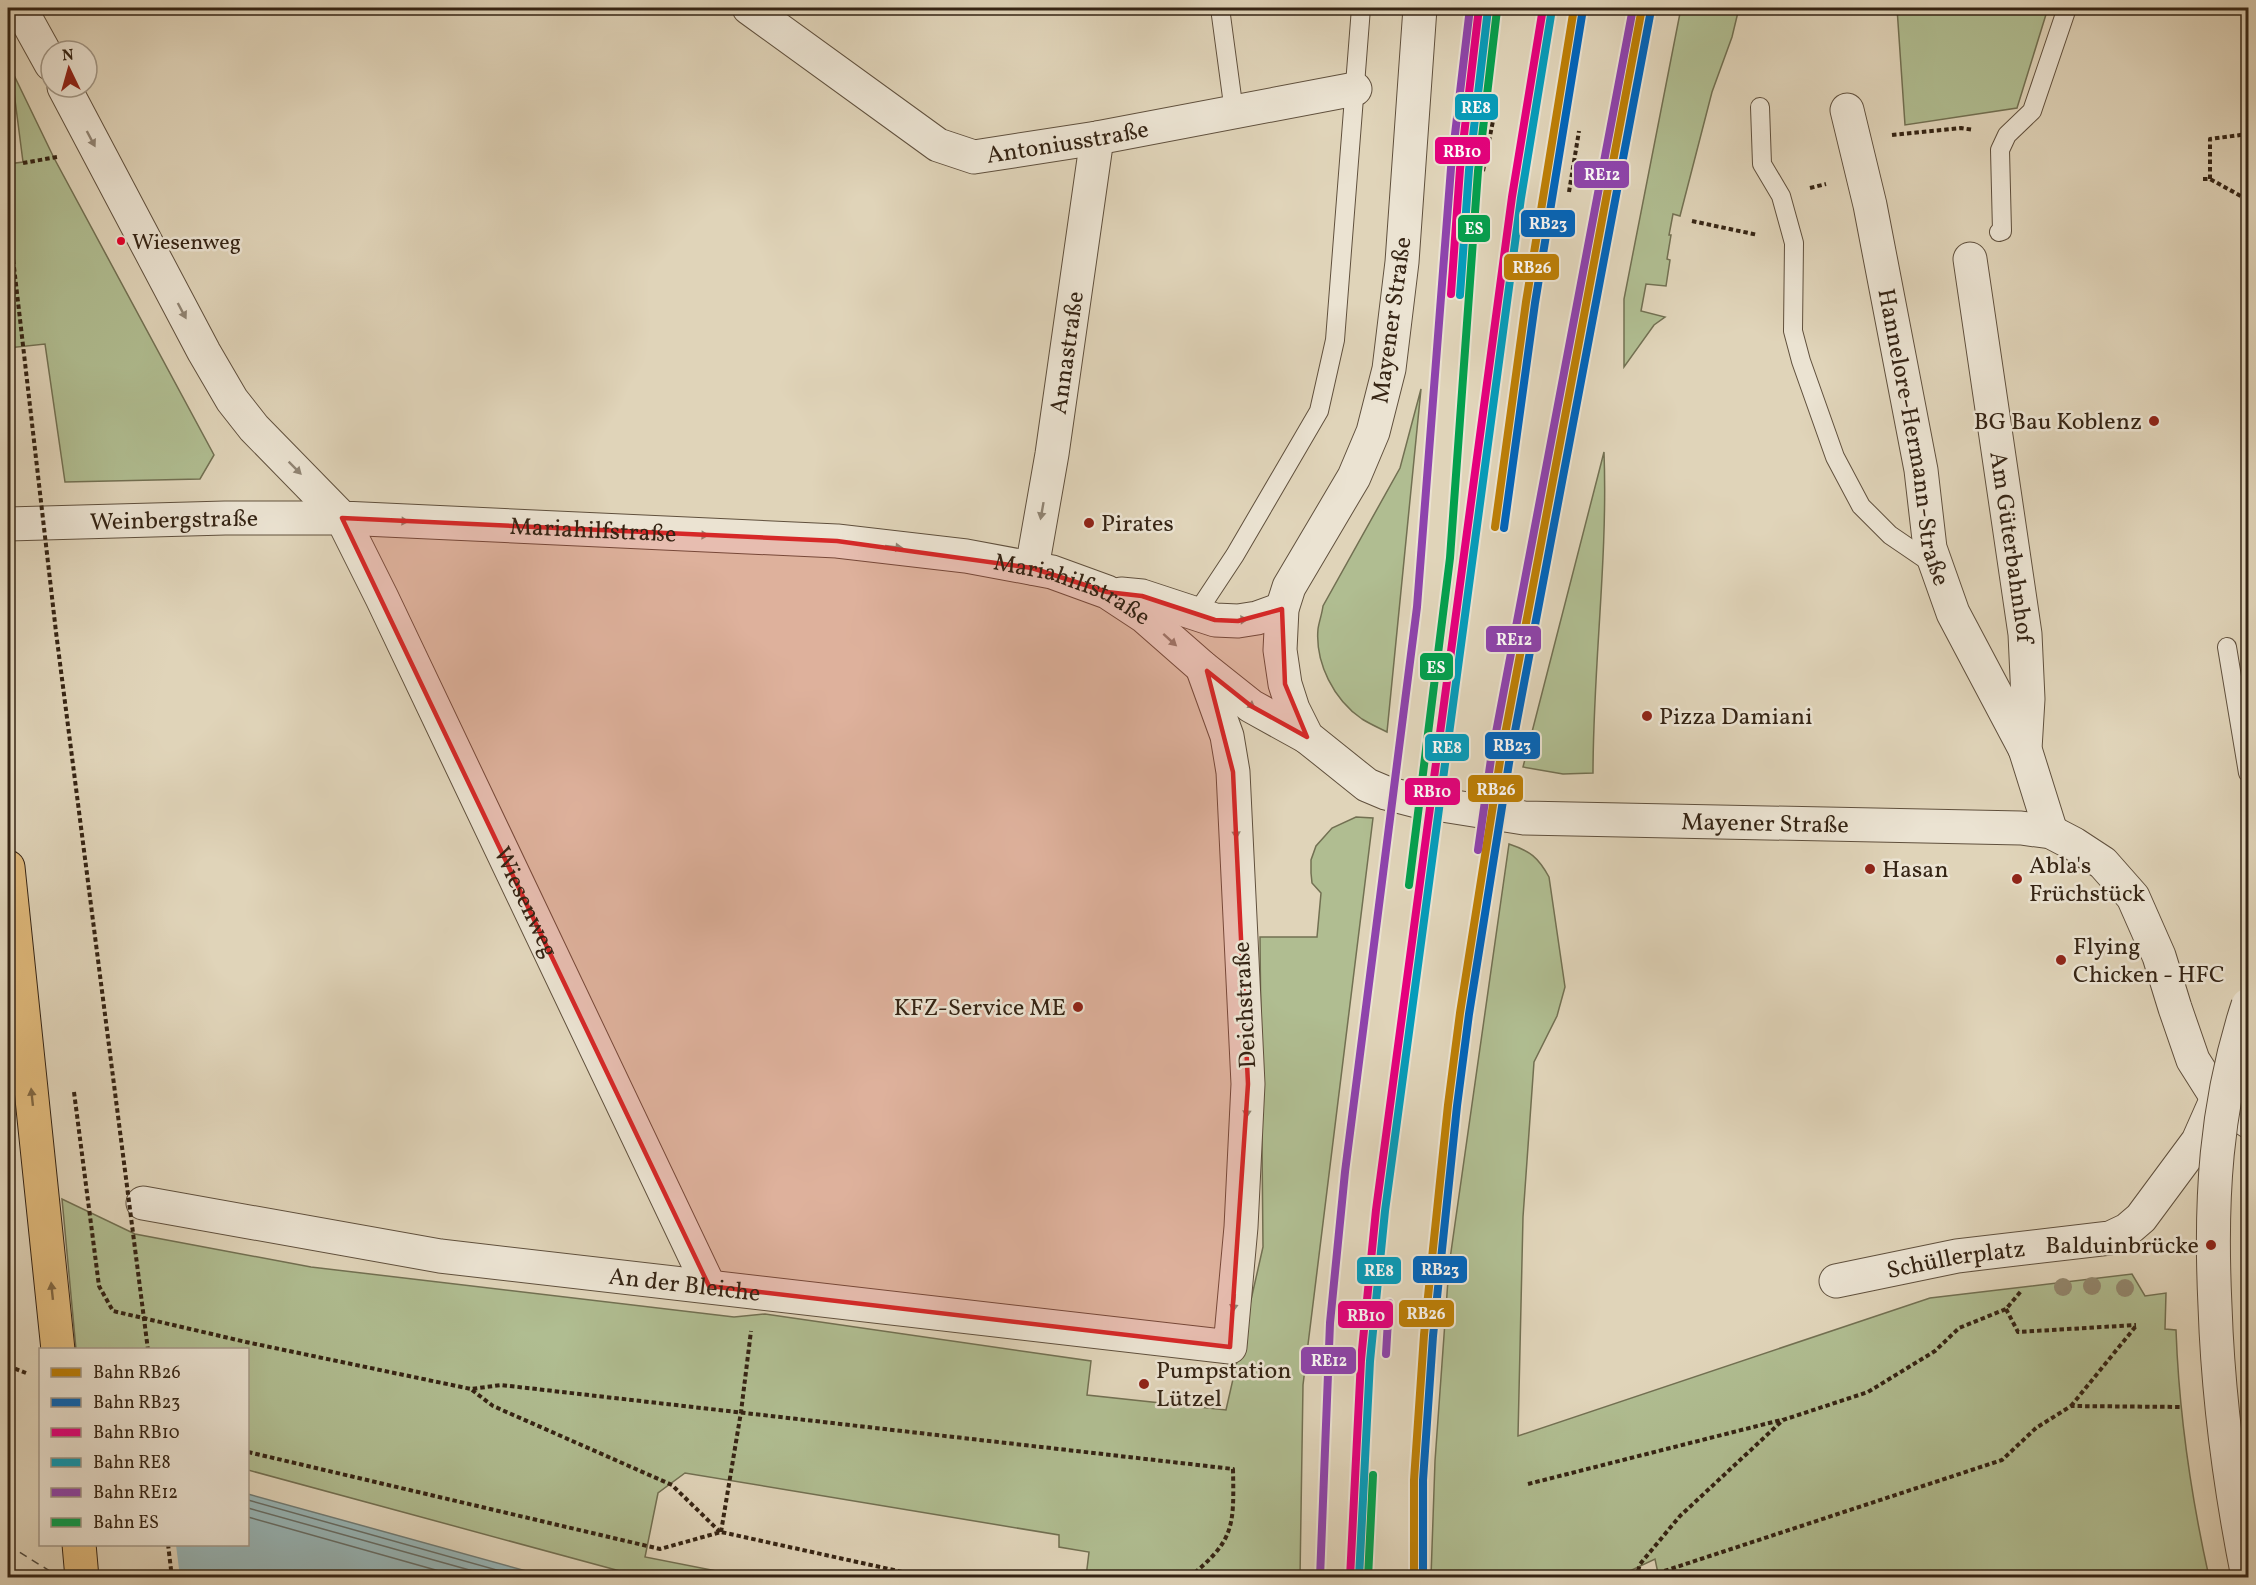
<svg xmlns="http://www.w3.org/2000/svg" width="2256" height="1585" font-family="Vollkorn,serif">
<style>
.green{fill:#b0bd91;stroke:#727052;stroke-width:1.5}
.water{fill:#97b6b8;stroke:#707c76;stroke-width:1.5}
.pier{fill:#e0d4b9}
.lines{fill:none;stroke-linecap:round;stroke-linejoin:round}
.shore{stroke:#666d66;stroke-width:1.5}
.ferry{stroke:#4e483d;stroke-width:1.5;stroke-dasharray:8 6;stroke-linecap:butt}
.service-casing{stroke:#60503d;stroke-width:20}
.minor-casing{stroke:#60503d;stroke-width:35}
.tertiary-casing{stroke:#60503d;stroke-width:35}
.trunk-casing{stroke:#352414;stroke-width:35}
.path{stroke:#352414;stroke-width:4;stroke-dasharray:4.5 3;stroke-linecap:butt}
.service{stroke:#ebe3d2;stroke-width:18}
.minor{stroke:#ebe3d2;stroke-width:33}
.tertiary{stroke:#ebe3d2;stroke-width:33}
.trunk{stroke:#e0ba7c;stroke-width:33}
.tertiary-bridge-casing{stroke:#60503d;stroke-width:35;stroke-linecap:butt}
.path-bridge{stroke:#352414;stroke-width:4;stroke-dasharray:4.5 3;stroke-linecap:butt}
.tertiary-bridge{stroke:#ebe3d2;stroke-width:33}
.rail-1-casing{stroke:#ebe3d2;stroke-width:12}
.rail-2-casing{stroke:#ebe3d2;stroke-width:12}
.rail-3-casing{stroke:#ebe3d2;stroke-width:12}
.rail-4-casing{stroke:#ebe3d2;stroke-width:12}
.rail-5-casing{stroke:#ebe3d2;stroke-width:12}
.rail-6-casing{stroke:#ebe3d2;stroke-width:12}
.rail-1{stroke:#bd7f06;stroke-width:8}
.rail-2{stroke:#0065bd;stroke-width:8}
.rail-3{stroke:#e5007d;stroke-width:8}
.rail-4{stroke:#059cbb;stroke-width:8}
.rail-5{stroke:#8e44ad;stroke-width:8}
.rail-6{stroke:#03a04e;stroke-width:8}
.tree{fill:#93886f}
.oneway{fill:#908473}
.oneway2{fill:#826843}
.marked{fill:#d62828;fill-opacity:0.2;stroke:#d62828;stroke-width:4.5;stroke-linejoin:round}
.bus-dot{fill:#e4002b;stroke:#ebe3d2;stroke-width:2}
.poi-dot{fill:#8f2418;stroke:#ebe3d2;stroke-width:2}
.labels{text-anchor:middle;stroke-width:5;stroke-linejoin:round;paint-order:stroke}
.bus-label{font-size:22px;fill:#352414;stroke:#ebe3d2;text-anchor:start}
.street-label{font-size:24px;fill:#352414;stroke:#ebe3d2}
.poi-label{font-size:24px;fill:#352414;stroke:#ebe3d2;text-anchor:start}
.line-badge{stroke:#ebe3d2;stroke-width:2}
.badge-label{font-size:16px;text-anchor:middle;font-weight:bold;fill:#fff}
</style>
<rect width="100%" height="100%" fill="#e0d4b9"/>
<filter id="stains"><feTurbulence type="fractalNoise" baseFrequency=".00333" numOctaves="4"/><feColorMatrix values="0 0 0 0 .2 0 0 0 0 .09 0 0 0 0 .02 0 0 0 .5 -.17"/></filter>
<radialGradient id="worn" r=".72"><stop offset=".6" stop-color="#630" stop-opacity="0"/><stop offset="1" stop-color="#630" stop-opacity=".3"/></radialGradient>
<g class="green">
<path d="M1681,8H1739L1732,37L1712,92L1680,216L1673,214L1669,235H1671L1667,259L1670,260L1666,286L1646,284L1641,311L1665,317L1654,325L1624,367V299Z"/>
<path d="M1897,8H2048L2017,108L1905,125Z"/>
<path d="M11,69L54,158L214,455L200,479L65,482L45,344L8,348V164L23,162Z"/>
<path d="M1421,389L1387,732C1379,728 1370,724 1362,719C1334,700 1315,663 1318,629C1319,622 1322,614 1323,606L1400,468Z"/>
<path d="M1604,452C1608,559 1593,666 1593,773L1563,774L1523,767Z"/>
<path d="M1356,817L1373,818L1303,1385L1300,1577H1086L1089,1552L1059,1547V1535L685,1473L658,1493L645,1557L747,1577H642L248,1470V1350L76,1349L62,1199L135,1234L311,1267L734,1317L765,1314L1091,1361L1087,1395L1226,1410L1263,1247L1260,937H1317L1321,893L1312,883L1311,873V860L1316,846L1332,828Z"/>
<path d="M1509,844C1530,851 1538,857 1549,877L1565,987L1557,1016L1534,1062L1523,1217L1518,1436L1930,1298L2132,1274L2145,1296L2166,1293L2165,1329L2176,1330C2179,1414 2191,1496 2209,1577L1659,1578L1655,1559L1617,1577H1431L1435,1461L1449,1266Z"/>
</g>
<path class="water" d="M8,1407L40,1544H248V1494L548,1577H8Z"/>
<path class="pier" d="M8,1404L40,1416V1544L176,1545L180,1577H8Z"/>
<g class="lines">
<g class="shore">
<path d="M248,1500L525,1578"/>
<path d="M248,1508L498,1578"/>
<path d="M248,1517L464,1578"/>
</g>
<path class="ferry" d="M8,1545L61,1578"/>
<g class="service-casing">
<g id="service">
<path d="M1220,8L1234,112"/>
<path d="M1760,107L1762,164L1781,196L1794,243L1793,331L1801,361L1835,457L1861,506L1890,535L1934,565"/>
<path d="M1999,232L2002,231L2000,150L2007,135L2032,111L2067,8"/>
<path d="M1196,614L1235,555L1319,411L1335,340L1361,8"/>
<path d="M2227,647L2248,773"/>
</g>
</g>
<g class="minor-casing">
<g id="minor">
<path id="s1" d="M749,8L938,145L974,157L1097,138L1355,89"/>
<path id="s2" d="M1847,110L1870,205L1921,470L1930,548L1953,613L2025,749"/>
<path id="s3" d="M1970,259L2025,634L2028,699L2025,749L2051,832"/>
<path id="s4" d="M8,524L225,518H342L382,598L709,1286"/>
<path id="s5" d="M1032,568L1052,454L1097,138"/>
<path id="s6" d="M143,1203L440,1256L1230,1347L1241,1227L1248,1084L1233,772L1227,736L1202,667"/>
<path id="s7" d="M1836,1281L1957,1256L2110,1238L2127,1230L2141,1218L2198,1141L2217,1098"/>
</g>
</g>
<g class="tertiary-casing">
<g id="tertiary">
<path d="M20,8L51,64"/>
<path id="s8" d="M1420,8L1402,262L1389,369L1373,432L1354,477L1289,587L1282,609L1280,650L1285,684L1293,709L1307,737L1367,785L1386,793L1417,801L1524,818L2021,828L2051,832L2074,844L2103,863L2133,897L2159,956L2175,1008L2193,1060L2217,1098L2248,1121"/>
<path id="s9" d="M64,87L204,352L232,400L254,428L342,518L837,541L966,556L1052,572L1107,592L1145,617L1202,667L1251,706L1307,737"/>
<path d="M1121,594L1142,596L1215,620L1238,621L1257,618L1282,609"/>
</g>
</g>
<g class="trunk-casing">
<g id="trunk">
<path d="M8,867L58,1350"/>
<path d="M79,1544L82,1578"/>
</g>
</g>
<g class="path">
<path d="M1892,135L1961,128L1974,130"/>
<path d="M23,163L57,157"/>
<path d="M1483,171L1494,116"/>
<path d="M2203,179H2210L2248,200"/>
<path d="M2210,179V139L2248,134"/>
<path d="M1810,188L1826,184"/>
<path d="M1569,192L1579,131"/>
<path d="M1692,221L1758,235"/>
<path d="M74,1092L99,1286L113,1311L246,1342L471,1389L501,1385L1233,1469C1234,1526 1235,1541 1188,1578"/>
<path d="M2006,1309L2018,1332L2136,1325"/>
<path d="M8,1366L26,1373"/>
<path d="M472,1390L493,1406L672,1485L720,1532"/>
<path d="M2071,1406L2136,1326"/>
<path d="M248,1452L660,1549L721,1532L930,1578"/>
<path d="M1528,1484L1781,1420"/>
<path d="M721,1532L741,1412L751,1331"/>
<path d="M168,1544L172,1578"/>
<path d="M1636,1578L1640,1564L1680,1516L1783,1420L1868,1392L1935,1351L1959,1328L2006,1309L2022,1290"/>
<path d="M1643,1578L2002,1460L2036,1428L2071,1406L2182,1407"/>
</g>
<use href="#service" class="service"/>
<use href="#minor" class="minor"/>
<use href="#tertiary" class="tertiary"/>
<use href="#trunk" class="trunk"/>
<g class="tertiary-bridge-casing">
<path id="tertiary-bridge" d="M2248,1005C2215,1106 2210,1201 2215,1306C2218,1397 2230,1487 2248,1577"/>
</g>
<path class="path-bridge" d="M8,215L56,632L148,1350"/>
<use href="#tertiary-bridge" class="tertiary-bridge"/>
<g class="rail-1-casing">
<g id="rail-1">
<path d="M1495,527L1526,302L1574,8"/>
<path d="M1414,1578V1480L1424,1335L1448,1105L1460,1013L1500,761L1642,8"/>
</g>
</g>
<g class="rail-2-casing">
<g id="rail-2">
<path d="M1504,528L1535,303L1583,9"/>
<path d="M1423,1578V1480L1433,1336L1457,1106L1469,1014L1509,763L1651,10"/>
</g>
</g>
<g class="rail-3-casing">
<g id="rail-3">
<path d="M1451,294L1460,169L1479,8"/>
<path d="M1350,1578L1361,1360L1376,1210L1512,197L1543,8"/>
</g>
</g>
<g class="rail-4-casing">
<g id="rail-4">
<path d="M1460,295L1469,170L1488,9"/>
<path d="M1359,1578L1370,1361L1385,1211L1521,198L1552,9"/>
</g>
</g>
<g class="rail-5-casing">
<g id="rail-5">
<path d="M1478,850L1491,759L1633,8"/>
<path d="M1386,1354L1389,1303"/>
<path d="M1320,1578L1330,1323L1345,1172L1417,607L1451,168L1470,8"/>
</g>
</g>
<g class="rail-6-casing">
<g id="rail-6">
<path d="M1409,885L1450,558L1478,171L1497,10"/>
<path d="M1368,1578L1373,1475"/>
</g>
</g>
<use href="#rail-1" class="rail-1"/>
<use href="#rail-2" class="rail-2"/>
<use href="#rail-3" class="rail-3"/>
<use href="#rail-4" class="rail-4"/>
<use href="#rail-5" class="rail-5"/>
<use href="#rail-6" class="rail-6"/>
</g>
<g class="tree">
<circle cx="2092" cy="1286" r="9"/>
<circle cx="2063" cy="1287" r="9"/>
<circle cx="2125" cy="1288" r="9"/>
</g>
<defs><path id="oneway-solid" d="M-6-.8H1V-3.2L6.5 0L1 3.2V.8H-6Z" transform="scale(1.5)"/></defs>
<g class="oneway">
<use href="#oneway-solid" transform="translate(91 139) rotate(62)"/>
<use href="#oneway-solid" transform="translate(182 311) rotate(62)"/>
<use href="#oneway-solid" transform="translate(295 468) rotate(45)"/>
<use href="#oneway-solid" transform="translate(1042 511) rotate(100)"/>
<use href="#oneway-solid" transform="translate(400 521) rotate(3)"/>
<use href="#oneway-solid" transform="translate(700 535) rotate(2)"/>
<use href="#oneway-solid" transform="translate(894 547) rotate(6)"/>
<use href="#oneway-solid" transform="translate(1239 620) rotate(-4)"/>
<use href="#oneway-solid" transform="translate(1170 640) rotate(42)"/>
<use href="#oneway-solid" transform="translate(1248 703) rotate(36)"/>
<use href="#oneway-solid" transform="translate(1236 830) rotate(87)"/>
<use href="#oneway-solid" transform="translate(1247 1109) rotate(93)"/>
<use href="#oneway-solid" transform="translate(1234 1303) rotate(96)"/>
</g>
<g class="oneway2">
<use href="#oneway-solid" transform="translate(32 1097) rotate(-96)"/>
<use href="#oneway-solid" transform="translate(52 1291) rotate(-96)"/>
</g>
<path class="marked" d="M342,518L837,541L1032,568L1107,592L1142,596L1215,620L1238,621L1282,609L1285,684L1307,737L1251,706L1207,671L1233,772L1248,1084L1230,1347L709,1286Z"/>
<circle class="bus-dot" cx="121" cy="241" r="5"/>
<g class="poi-dot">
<circle cx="2154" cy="421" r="6"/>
<circle cx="1089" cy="523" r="6"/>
<circle cx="1647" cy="716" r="6"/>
<circle cx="1870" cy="869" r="6"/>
<circle cx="2017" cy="879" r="6"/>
<circle cx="2061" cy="960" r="6"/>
<circle cx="1078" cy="1007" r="6"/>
<circle cx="2211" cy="1245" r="6"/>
<circle cx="1144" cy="1384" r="6"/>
</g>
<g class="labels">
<g class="bus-label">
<text x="132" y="249">Wiesenweg</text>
</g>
<g class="street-label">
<text dy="8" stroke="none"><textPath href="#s1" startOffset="366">Antoniusstraße</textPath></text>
<text transform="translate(1391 320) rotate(-82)" y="8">Mayener Straße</text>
<text dy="8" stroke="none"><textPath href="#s5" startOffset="218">Annastraße</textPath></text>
<text dy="8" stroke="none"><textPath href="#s2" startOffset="334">Hannelore-Hermann-Straße</textPath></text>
<text dy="8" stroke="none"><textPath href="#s4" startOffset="166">Weinbergstraße</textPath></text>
<text dy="8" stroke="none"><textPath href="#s9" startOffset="768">Mariahilfstraße</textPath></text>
<text dy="8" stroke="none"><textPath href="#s3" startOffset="291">Am Güterbahnhof</textPath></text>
<text dy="8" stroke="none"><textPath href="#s9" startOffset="1254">Mariahilfstraße</textPath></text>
<text dy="8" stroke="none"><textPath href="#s8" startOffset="1239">Mayener Straße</textPath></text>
<text dy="8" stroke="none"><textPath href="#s4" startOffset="760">Wiesenweg</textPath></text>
<text transform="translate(1244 1005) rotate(-93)" y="8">Deichstraße</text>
<text dy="8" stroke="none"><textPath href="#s7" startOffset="122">Schüllerplatz</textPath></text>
<text dy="8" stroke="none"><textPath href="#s6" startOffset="548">An der Bleiche</textPath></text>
</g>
<g class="poi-label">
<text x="2142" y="429" text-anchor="end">BG Bau Koblenz</text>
<text x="1101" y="531">Pirates</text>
<text x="1659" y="724">Pizza Damiani</text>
<text x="2029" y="873">Abla's<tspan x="2029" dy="28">Früchstück</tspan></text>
<text x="1882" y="877">Hasan</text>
<text x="2073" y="954">Flying<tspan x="2073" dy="28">Chicken - HFC</tspan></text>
<text x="1066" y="1015" text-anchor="end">KFZ-Service ME</text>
<text x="2199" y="1253" text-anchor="end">Balduinbrücke</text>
<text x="1156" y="1378">Pumpstation<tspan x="1156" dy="28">Lützel</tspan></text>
</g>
</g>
<g class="line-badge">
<rect x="1454" y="93" width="45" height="28" rx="6" fill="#059cbb"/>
<rect x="1434" y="136" width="57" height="29" rx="6" fill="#e5007d"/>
<rect x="1573" y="160" width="57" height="29" rx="6" fill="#8e44ad"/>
<rect x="1520" y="209" width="56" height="29" rx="6" fill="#0065bd"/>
<rect x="1457" y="214" width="34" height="29" rx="6" fill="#03a04e"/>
<rect x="1503" y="253" width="57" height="28" rx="6" fill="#bd7f06"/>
<rect x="1485" y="625" width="57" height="28" rx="6" fill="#8e44ad"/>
<rect x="1419" y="652" width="35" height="29" rx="6" fill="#03a04e"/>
<rect x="1484" y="731" width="57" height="29" rx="6" fill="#0065bd"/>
<rect x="1424" y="733" width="46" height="29" rx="6" fill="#059cbb"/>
<rect x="1467" y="774" width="57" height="29" rx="6" fill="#bd7f06"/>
<rect x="1404" y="777" width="57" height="29" rx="6" fill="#e5007d"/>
<rect x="1412" y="1255" width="56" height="29" rx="6" fill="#0065bd"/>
<rect x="1356" y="1256" width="46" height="29" rx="6" fill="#059cbb"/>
<rect x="1398" y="1299" width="57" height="29" rx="6" fill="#bd7f06"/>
<rect x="1337" y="1300" width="57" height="29" rx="6" fill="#e5007d"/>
<rect x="1300" y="1346" width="57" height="29" rx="6" fill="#8e44ad"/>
</g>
<g class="badge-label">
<text x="1476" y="113">RE8</text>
<text x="1462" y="157">RB10</text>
<text x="1602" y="180">RE12</text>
<text x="1548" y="229">RB23</text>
<text x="1474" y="234">ES</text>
<text x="1532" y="273">RB26</text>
<text x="1514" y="645">RE12</text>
<text x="1436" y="673">ES</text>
<text x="1512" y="751">RB23</text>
<text x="1447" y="753">RE8</text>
<text x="1496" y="795">RB26</text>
<text x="1432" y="797">RB10</text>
<text x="1440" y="1275">RB23</text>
<text x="1379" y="1276">RE8</text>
<text x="1426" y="1319">RB26</text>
<text x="1366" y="1321">RB10</text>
<text x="1329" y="1366">RE12</text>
</g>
<rect width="2256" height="1585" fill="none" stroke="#e0d4b9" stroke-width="30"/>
<rect x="9" y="9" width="2238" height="1567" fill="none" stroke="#352414" stroke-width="3"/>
<rect x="15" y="15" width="2226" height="1555" fill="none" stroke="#352414" stroke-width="1.5"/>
<rect x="39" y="1348" width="210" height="198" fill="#ebe3d2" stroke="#a29786" stroke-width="1.5"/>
<rect x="51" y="1368" width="30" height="9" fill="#bd7f06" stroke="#a29786" stroke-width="1.5"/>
<text x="93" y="1378" font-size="18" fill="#352414">Bahn RB26</text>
<rect x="51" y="1398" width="30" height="9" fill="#0065bd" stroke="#a29786" stroke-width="1.5"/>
<text x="93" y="1408" font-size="18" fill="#352414">Bahn RB23</text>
<rect x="51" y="1428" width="30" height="9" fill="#e5007d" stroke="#a29786" stroke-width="1.5"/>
<text x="93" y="1438" font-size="18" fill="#352414">Bahn RB10</text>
<rect x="51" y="1458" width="30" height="9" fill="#059cbb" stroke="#a29786" stroke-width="1.5"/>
<text x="93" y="1468" font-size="18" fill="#352414">Bahn RE8</text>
<rect x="51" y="1488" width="30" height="9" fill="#8e44ad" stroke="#a29786" stroke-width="1.5"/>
<text x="93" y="1498" font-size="18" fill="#352414">Bahn RE12</text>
<rect x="51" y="1518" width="30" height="9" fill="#03a04e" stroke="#a29786" stroke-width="1.5"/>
<text x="93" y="1528" font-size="18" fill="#352414">Bahn ES</text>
<g transform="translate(69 69) rotate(355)"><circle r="28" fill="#ebe3d2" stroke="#a29786" stroke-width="1.5"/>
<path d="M0-4.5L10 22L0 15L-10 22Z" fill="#8f2418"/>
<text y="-9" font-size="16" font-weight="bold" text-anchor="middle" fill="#352414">N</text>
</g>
<rect width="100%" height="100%" filter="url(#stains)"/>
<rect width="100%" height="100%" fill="url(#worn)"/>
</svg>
